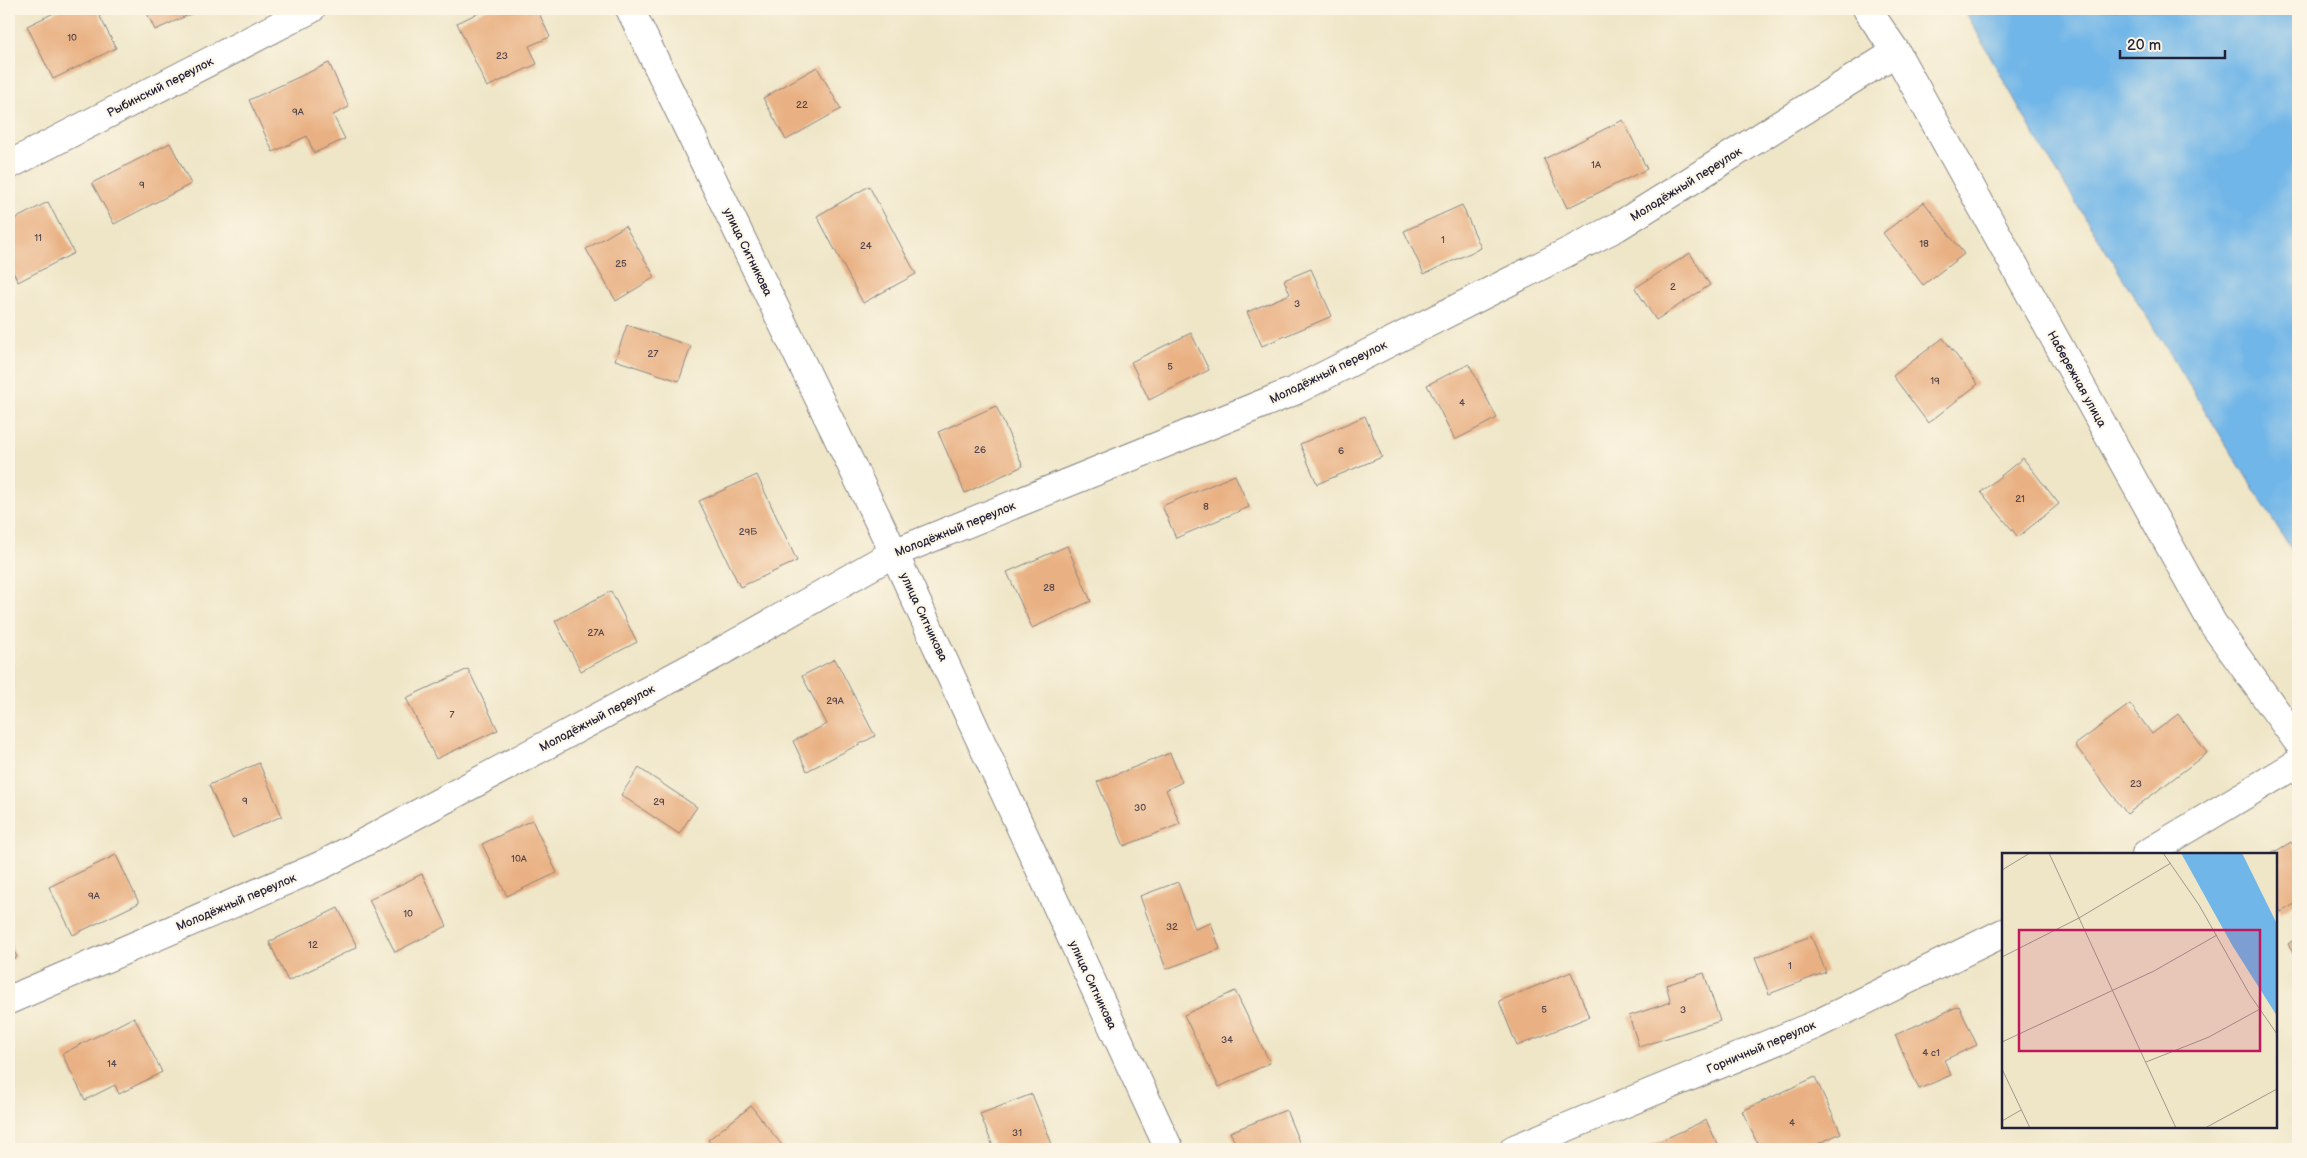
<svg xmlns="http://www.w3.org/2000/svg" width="2307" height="1158" font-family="'Balsamiq Sans',sans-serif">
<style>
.water{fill:#71b6e8;stroke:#4a6c92}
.building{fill:#e9b183}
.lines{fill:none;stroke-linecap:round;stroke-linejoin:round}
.street-casing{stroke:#888482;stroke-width:30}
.street{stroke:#fff;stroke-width:28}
.labels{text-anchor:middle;stroke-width:4;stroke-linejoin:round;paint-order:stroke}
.number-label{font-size:10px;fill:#54464d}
.street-label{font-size:12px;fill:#22223b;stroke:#fcf5e5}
.inset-road{fill:none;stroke:#9d9890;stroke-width:1}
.view{fill:#c2185b;fill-opacity:0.15;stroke:#c2185b;stroke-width:2.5}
.inset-edge{fill:none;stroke:#22223b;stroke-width:2.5}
</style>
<rect width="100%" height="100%" fill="#fcf5e5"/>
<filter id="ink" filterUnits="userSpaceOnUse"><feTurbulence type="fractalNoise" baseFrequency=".02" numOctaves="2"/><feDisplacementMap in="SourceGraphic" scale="10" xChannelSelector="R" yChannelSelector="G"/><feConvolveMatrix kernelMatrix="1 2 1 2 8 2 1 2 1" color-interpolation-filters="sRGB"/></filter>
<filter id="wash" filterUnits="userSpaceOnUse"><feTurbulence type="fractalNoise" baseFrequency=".0096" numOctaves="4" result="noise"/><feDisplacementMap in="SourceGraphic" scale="20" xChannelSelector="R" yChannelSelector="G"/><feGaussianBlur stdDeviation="1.12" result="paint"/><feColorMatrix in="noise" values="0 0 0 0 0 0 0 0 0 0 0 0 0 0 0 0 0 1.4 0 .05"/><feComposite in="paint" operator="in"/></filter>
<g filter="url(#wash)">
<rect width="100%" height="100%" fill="#efe6c8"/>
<path class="water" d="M1964,9H2298V560L2039,143Z"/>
<g id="blocks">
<g class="building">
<path d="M62,9H96L116,48L53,79L27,26Z"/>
<path d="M145,9H202L155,30Z"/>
<path d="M487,9H537L550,37L529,46L537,64L487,87L457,23Z"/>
<path d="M329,63L349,107L333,115L345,139L314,153L307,136L273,152L249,100Z"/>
<path d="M817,67L841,109L786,140L763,98Z"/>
<path d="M1623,120L1647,169L1567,208L1544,159Z"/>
<path d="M170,143L191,184L114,224L92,183Z"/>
<path d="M869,186L916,274L863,303L817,216Z"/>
<path d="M48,202L74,253L18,282L9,263V222Z"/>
<path d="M1924,202L1964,254L1923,285L1883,233Z"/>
<path d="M1462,205L1481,248L1424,274L1404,231Z"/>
<path d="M625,226L655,277L616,301L586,249Z"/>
<path d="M1690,253L1710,285L1656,320L1635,288Z"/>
<path d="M1311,269L1332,316L1262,346L1247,312L1290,294L1284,280Z"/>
<path d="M627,325L691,346L679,381L615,360Z"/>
<path d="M1191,333L1209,370L1149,400L1131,362Z"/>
<path d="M1943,338L1978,384L1928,423L1893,376Z"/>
<path d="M1469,364L1497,418L1455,440L1427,385Z"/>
<path d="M996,406L1023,466L965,493L938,432Z"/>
<path d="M1365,416L1382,457L1317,484L1300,444Z"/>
<path d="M2023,458L2059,504L2018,537L1981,492Z"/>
<path d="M757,475L797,561L740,587L699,501Z"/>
<path d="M1235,475L1249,507L1176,538L1162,506Z"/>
<path d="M1067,546L1091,601L1032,628L1007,572Z"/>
<path d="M611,591L637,642L581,671L555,621Z"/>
<path d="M835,659L875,736L807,771L793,741L827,724L802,676Z"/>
<path d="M468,669L498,730L436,759L406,698Z"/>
<path d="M2130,704L2152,734L2178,714L2207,753L2127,814L2075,745Z"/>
<path d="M1170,753L1182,782L1166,790L1180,824L1124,846L1097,782Z"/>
<path d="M259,763L282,816L232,838L209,785Z"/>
<path d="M639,768L697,807L679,834L621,795Z"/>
<path d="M532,820L557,873L507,896L482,844Z"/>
<path d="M2291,842L2298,854V902L2281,912L2276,903V854H2271Z"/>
<path d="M116,855L139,903L73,935L49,887Z"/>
<path d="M422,874L447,926L395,952L369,900Z"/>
<path d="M1178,882L1195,929L1211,923L1220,949L1166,969L1140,896Z"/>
<path d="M338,908L357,947L288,981L269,942Z"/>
<path d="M1811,936L1826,972L1769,994L1755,958Z"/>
<path d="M2298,937V960L2288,944Z"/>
<path d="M9,941L17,957L9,961Z"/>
<path d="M1571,972L1589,1017L1517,1046L1499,1001Z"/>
<path d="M1704,973L1720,1021L1639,1047L1629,1016L1671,1002L1666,985Z"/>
<path d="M1235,991L1270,1063L1219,1087L1184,1015Z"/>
<path d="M1959,1006L1977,1045L1944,1060L1951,1075L1919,1089L1895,1035Z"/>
<path d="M134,1017L162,1072L119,1094L115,1085L85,1100L62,1054Z"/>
<path d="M1815,1077L1841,1133L1807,1149H1760L1742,1111Z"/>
<path d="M1032,1094L1054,1149H994L980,1114Z"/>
<path d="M751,1106L785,1149H715L708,1140Z"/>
<path d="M1286,1110L1302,1149H1238L1230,1132Z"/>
<path d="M1706,1120L1720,1149H1643Z"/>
</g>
</g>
</g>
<g filter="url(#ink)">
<use href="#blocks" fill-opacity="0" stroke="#888482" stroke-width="1"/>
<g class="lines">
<g class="street-casing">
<g id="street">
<path d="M630,9L894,553L1169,1149"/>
<path d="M1867,9L1896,52L2213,624L2298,742"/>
<path d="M9,165L311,9"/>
<path d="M2146,854L2298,763"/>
<path d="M9,1000L322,865L724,650L894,553L1294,391L1617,227L1896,52"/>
<path d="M1514,1149L1815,1025L2003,933"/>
</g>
</g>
<use href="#street" class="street"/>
</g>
</g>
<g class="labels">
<g class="number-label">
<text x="72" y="41">10</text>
<text x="502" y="59">23</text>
<text x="802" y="108">22</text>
<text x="298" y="115">9А</text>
<text x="1596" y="168">1А</text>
<text x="142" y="188">9</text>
<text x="38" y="241">11</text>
<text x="1443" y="243">1</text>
<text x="1924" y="247">18</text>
<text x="866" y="249">24</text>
<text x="621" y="267">25</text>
<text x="1673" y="290">2</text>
<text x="1297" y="307">3</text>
<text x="653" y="357">27</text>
<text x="1170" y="370">5</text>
<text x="1935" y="384">19</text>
<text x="1462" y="406">4</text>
<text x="980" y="453">26</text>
<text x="1341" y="454">6</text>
<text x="2020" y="502">21</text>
<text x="1206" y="510">8</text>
<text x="748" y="535">29Б</text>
<text x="1049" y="591">28</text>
<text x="596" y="636">27А</text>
<text x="835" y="704">29А</text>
<text x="452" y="718">7</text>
<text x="2136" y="787">23</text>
<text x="245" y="804">9</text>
<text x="659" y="805">29</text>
<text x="1140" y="811">30</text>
<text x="519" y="862">10А</text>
<text x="94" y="899">9А</text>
<text x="408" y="917">10</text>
<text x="1172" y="930">32</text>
<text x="313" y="948">12</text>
<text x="1790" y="969">1</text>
<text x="1544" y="1013">5</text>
<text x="1683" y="1013">3</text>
<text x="1227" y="1043">34</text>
<text x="1931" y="1056">4 с1</text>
<text x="112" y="1067">14</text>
<text x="1792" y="1126">4</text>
<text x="1017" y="1136">31</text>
</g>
<g class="street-label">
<text transform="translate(160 87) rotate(-27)" y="4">Рыбинский переулок</text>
<text transform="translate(1686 184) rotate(-32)" y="4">Молодёжный переулок</text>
<text transform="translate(748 252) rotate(64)" y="4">улица Ситникова</text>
<text transform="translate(1328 372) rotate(-26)" y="4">Молодёжный переулок</text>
<text transform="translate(2077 379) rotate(61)" y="4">Набережная улица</text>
<text transform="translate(955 529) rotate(-22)" y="4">Молодёжный переулок</text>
<text transform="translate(924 617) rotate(65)" y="4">улица Ситникова</text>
<text transform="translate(597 718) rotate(-28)" y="4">Молодёжный переулок</text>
<text transform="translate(236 902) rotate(-23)" y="4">Молодёжный переулок</text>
<text transform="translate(1093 985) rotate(65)" y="4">улица Ситникова</text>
<text transform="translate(1761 1047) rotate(-23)" y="4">Горничный переулок</text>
</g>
</g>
<g transform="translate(2002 853)">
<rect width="275" height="275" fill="#efe6c8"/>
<path d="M179,0H240L275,71V163L230,92Z" fill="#71b6e8"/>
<path class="inset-road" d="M47,0L174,275M161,0L197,52L248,142L275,181M0,17L28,0M0,104L77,65L169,10M0,189L152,118L215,82M144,209L207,184L258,156M0,216L28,275M0,268L19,257M203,275L275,236"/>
<path class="view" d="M17,77H258V198H17Z"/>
<rect width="275" height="275" class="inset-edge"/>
</g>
<rect width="2307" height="1158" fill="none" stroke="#fcf5e5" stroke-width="30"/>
<path d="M2120 50v8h105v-8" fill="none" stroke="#22223b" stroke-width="2.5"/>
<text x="2127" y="50" font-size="15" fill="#22223b" stroke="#fcf5e5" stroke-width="4" paint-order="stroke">20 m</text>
</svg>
